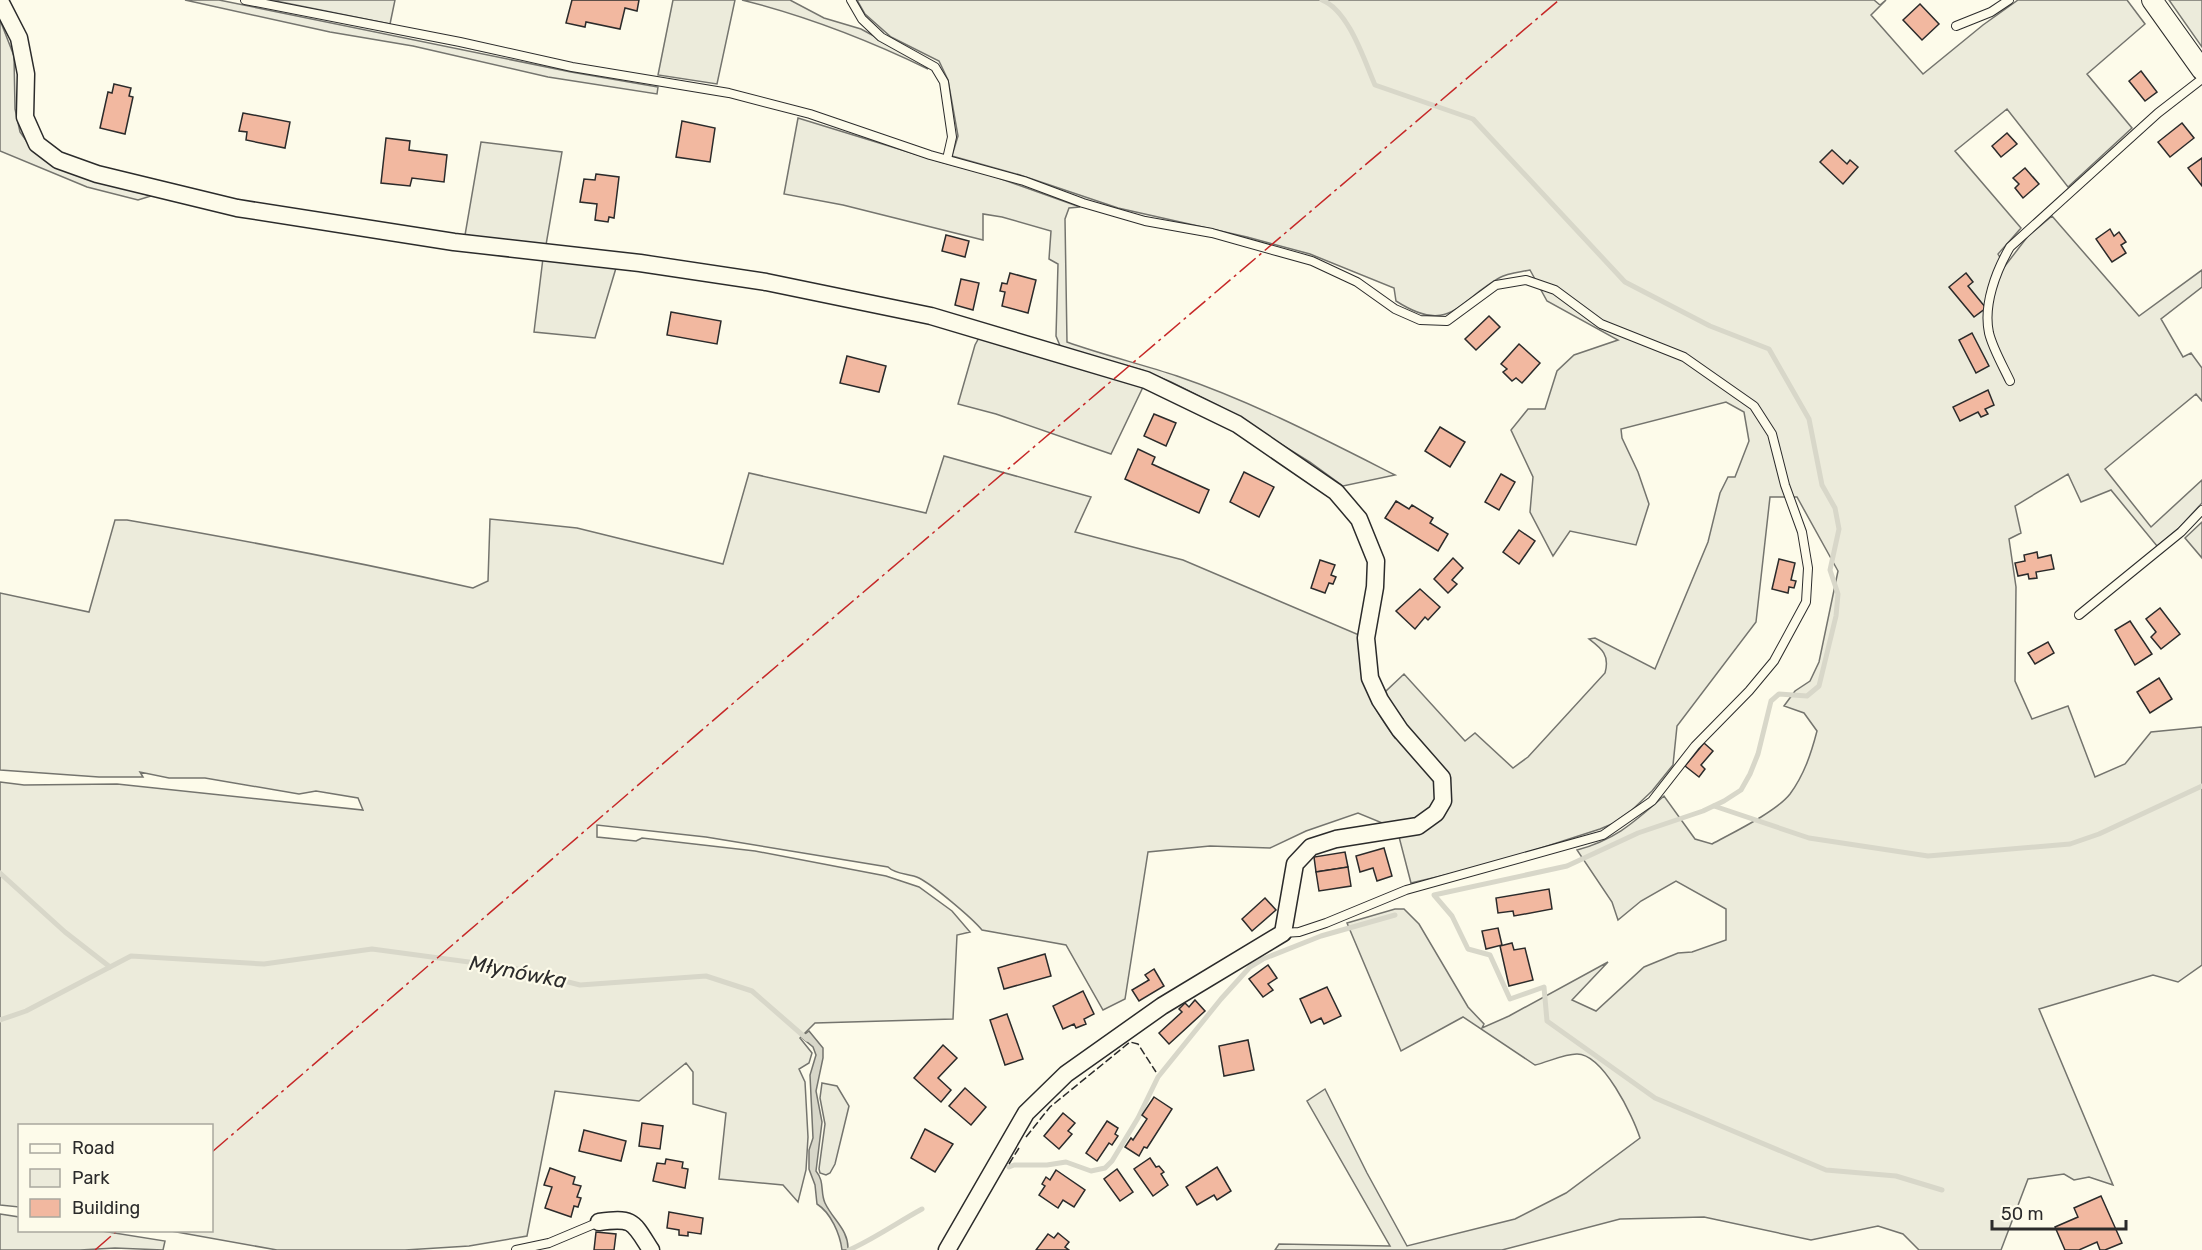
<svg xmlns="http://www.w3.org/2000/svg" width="2202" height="1250" font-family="Rubik,sans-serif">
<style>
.green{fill:#ecebdb;stroke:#74746e;stroke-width:1.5}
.water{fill:#d8d7c9;stroke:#74746e;stroke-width:1.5}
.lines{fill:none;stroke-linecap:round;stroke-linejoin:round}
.stream{stroke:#d8d7c9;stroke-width:5}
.building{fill:#f2b8a0;stroke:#2b2b2b;stroke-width:1.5}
.service-casing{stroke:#2b2b2b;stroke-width:10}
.minor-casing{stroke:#2b2b2b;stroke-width:19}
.tertiary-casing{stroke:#2b2b2b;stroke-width:22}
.service{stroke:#fdfbea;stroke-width:8}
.minor{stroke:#fdfbea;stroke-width:16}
.tertiary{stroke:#fdfbea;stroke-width:20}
.fence{stroke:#2b2b2b;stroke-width:1.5;stroke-dasharray:8 3;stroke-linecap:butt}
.power{stroke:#c62828;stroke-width:1.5;stroke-dasharray:21 4.5 3 4.5;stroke-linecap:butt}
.labels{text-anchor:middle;stroke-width:4.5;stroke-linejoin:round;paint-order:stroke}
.water-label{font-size:21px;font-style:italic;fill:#2b2b2b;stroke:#fdfbea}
</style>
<rect width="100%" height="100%" fill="#fdfbea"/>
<g class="green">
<path d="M185,0H219L571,72L658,87L657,94L548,77L413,46L330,32Z"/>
<path d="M271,0H395L390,24Z"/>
<path d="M673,0H735L717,84L658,75Z"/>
<path d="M742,0H790L824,18L861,29L922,62L928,69C868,40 806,16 742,0Z"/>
<path d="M857,0H1874L1880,5L1886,0L1871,15L1923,74L1983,25L2018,0H2127L2145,24L2087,74L2132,128L2068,187L2007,109L1955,151L2021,228L1998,254L2005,266L2028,236L2052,216L2139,316L2202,270V287L2161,319L2183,357L2191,353L2202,368V401L2196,394L2105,469L2151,527L2202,480V503L2179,528L2157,546L2111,490L2081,502L2068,474L2015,506L2021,533L2009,539L2016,587L2015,681L2032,719L2068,706L2095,777L2125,764L2151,732L2202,727V965L2178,982L2153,975L2039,1009L2113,1185L2089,1177L2074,1180L2064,1174L2028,1179L2001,1250H1919L1903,1234L1878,1226L1811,1240L1704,1217L1620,1219L1502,1250H1275L1279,1244L1390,1246L1307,1101L1325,1089L1367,1173L1407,1246L1515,1219L1566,1193L1640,1138C1633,1116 1603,1054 1577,1054C1564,1054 1548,1062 1535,1065L1463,1017L1401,1051L1347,923L1395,909H1404L1419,924L1468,1007L1484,1024L1482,1028L1509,1016L1608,962L1572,1000L1596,1011L1644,967L1678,953L1692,952L1726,940V909L1676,881L1641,901L1618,920L1612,902L1577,850C1617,839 1634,822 1664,796L1695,839L1712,844C1732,833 1776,812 1790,794C1804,775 1811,754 1817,731L1804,713L1784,706L1795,691L1810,681L1819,662L1838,571L1797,497H1770L1756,622L1677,726L1673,765L1652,791L1632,810L1612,824L1600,829L1488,865L1411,883L1397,829L1358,813L1306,831L1270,848L1210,846L1148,852L1125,999L1103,1010L1066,945L982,930C972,918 933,885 919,878C909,873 896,875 888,867L706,837L597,825V837L636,841L642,838L755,851L886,876L919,887L952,911L970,932L957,935L953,1019L815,1023L800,1038L812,1053L809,1063L799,1069L805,1082L808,1137L806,1170L798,1202L783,1185L719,1179L726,1113L693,1104V1072L686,1063L639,1101L555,1091L527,1236L469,1246L405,1250H277L171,1231L212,1230V1126H20L19,1207L0,1205V782L24,785L117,784L363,810L358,798L316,791L299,794L205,778H169L140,772L143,777H99L0,770V593L89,612L115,520H127C243,540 358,562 473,588L488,581L490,519L577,528L723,564L749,473L926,513L944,456L1091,497L1075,532L1183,560L1359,635C1359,682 1368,701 1395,738L1403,719L1398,714L1385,692L1404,674L1465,741L1475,733L1513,768L1528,757L1605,673C1610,655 1602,649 1589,639L1595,638L1655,669L1708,542L1720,493L1728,477H1735L1749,441L1744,412L1726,402L1621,429L1622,438L1638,472L1649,504L1636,545L1570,531L1553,556L1530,512L1533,477L1511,430L1528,409H1545L1557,371L1574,355L1618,340L1547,301L1530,270C1521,272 1507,273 1499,278C1456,303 1449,335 1396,301L1394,288L1310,254L1247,237L1118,208L1020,175L952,156L958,136L948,80L939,61L891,37L865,14Z"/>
<path d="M2169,0H2202V47Z"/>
<path d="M0,20L14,56L15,109L20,132L30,146L45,160L59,168L151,196L138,200L87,187L0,151Z"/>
<path d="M798,118L941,162L990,175L1080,207L1069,208L1065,219L1067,342C1103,355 1141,364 1177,376C1253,402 1324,439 1395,475L1343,486L1310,462L1221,407L1171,382L1142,370L1061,348L1056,336L1058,264L1049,259L1051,231L1002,217L983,214V240L843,205L784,194Z"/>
<path d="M481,142L562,152L546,245L465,235Z"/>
<path d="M543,258L616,268L595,338L534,332Z"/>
<path d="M980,336L1144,385L1111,454L996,414L958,404L975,345Z"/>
<path d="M2202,522V558L2185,538Z"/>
<path d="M822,1083L837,1086L849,1106L835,1164L830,1173L826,1175L820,1173L819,1169L825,1124L820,1098Z"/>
<path d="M0,1214L19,1217L20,1230L102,1231L165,1241L163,1250L115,1248L80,1250H0Z"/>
</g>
<path class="water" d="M809,1031L823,1048V1058L816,1091L822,1122L816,1171C825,1182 820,1192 825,1203C833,1220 849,1230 848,1250H842C840,1234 831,1213 817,1204L815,1185L809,1169V1150L813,1138L810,1075L816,1055L813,1047L801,1037Z"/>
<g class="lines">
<g class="stream">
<path d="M1322,0C1349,11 1364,60 1375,85L1473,119L1625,282L1710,326L1769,349L1809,419L1822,485L1835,508L1839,529L1830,570L1838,594L1836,616L1819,686L1807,696L1779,694L1771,701L1758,754L1750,774L1741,790L1724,801L1703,811L1638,833L1567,866L1434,895L1452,916L1468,949L1490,955L1510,999L1544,987L1547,1021L1655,1098L1721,1126L1826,1170L1896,1176L1942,1190"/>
<path d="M1714,806L1809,838L1928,856L2070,844L2099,834L2202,786"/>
<path d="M0,873L65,932L110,967"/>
<path d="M0,1020L26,1011L131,956L264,964L372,949L513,968L580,985L706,976L752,991L807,1039"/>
<path d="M1009,1167L1014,1165H1047L1066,1162L1091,1171L1105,1168L1112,1161L1138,1118L1158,1077L1221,999L1250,967L1263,959L1321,936L1395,915"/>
<path d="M849,1250C874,1239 898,1222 922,1209"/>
</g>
</g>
<g class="building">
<path d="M572,0H639L637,11L625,8L620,29L586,22L585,27L566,23Z"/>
<path d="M1920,4L1939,24L1922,40L1903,20Z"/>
<path d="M2141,71L2157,92L2145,101L2129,81Z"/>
<path d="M114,84L131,88L129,96L133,97L125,134L100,128L108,92L112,93Z"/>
<path d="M243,113L290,122L285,148L246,140L247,132L239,131Z"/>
<path d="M682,121L715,128L710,162L676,157Z"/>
<path d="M2182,123L2194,138L2170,157L2158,142Z"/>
<path d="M2007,133L2017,144L2001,157L1992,146Z"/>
<path d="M386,138L410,141L409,150L447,155L444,182L412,178L410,186L381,183Z"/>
<path d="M1832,150L1847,164L1850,160L1858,167L1843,184L1820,162Z"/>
<path d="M2202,158V186L2188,168Z"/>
<path d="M2025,168L2039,184L2023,198L2015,188L2019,184L2013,178Z"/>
<path d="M596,174L619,177L614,218L609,217L608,222L595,220L597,204L580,202L584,179L595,180Z"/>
<path d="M2110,229L2114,236L2119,232L2126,242L2121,245L2126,253L2112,262L2096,239Z"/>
<path d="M946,235L969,241L965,257L942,251Z"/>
<path d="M1010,273L1036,280L1028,313L1002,306L1005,292L1000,291L1002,283L1007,284Z"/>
<path d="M1966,273L1973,282L1968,286L1986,308L1974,317L1949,287Z"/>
<path d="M961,279L979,283L973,310L955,305Z"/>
<path d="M671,312L721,321L717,344L667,335Z"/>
<path d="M1489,316L1500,327L1476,350L1465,339Z"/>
<path d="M1972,333L1989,366L1976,373L1959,340Z"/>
<path d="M1519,344L1540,363L1522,383L1516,378L1512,381L1503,372L1507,369L1501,364Z"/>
<path d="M847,356L886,366L879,392L840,383Z"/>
<path d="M1988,390L1994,405L1985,409L1988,414L1981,417L1978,412L1960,421L1953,407Z"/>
<path d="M1154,414L1176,423L1166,446L1144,436Z"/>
<path d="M1440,427L1465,442L1450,467L1425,451Z"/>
<path d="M1138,449L1155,457L1152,464L1209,490L1199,513L1125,479Z"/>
<path d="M1244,472L1274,487L1259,517L1230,502Z"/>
<path d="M1501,474L1515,482L1499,510L1485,502Z"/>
<path d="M1396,501L1409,509L1412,505L1433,518L1430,523L1448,534L1438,551L1385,518Z"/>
<path d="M1519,530L1535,541L1519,564L1503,552Z"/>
<path d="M2037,552L2038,558L2051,555L2054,569L2036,572L2037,578L2029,579L2028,574L2018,576L2015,563L2025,561L2024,555Z"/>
<path d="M1453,558L1463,568L1452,580L1457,584L1448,593L1434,579Z"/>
<path d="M1779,559L1795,563L1791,580L1796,581L1794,588L1789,587L1788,593L1772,589Z"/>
<path d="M1320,560L1335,565L1331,575L1336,577L1333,584L1329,583L1325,593L1311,588Z"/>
<path d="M1420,589L1440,607L1428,620L1425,617L1415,629L1396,611Z"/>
<path d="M2160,608L2180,634L2161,649L2151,637L2156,632L2146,619Z"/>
<path d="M2130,621L2152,654L2135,665L2115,630Z"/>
<path d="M2048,642L2054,653L2035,664L2028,653Z"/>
<path d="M2159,678L2172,699L2150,713L2137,692Z"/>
<path d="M1704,743L1713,751L1701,765L1705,769L1699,777L1685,766Z"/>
<path d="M1384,848L1392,876L1377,881L1373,868L1360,872L1356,856Z"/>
<path d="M1345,852L1348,867L1316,872L1314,857Z"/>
<path d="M1348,867L1351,886L1319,891L1316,872Z"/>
<path d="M1549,889L1552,909L1514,916L1513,911L1498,913L1496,898Z"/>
<path d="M1265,898L1276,910L1252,931L1242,919Z"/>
<path d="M1498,928L1502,945L1486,949L1482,931Z"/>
<path d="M1512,943L1514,950L1525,948L1533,980L1509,986L1500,946Z"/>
<path d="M1045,954L1051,976L1004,989L998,968Z"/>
<path d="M1268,965L1277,978L1268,984L1273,990L1263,997L1249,979Z"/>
<path d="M1154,969L1164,986L1139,1001L1132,990L1149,980L1145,975Z"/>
<path d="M1327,987L1341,1016L1324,1024L1321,1018L1311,1023L1300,999Z"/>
<path d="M1083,991L1094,1014L1084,1019L1086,1024L1076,1028L1074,1024L1063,1029L1053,1006Z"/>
<path d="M1195,1000L1205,1011L1169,1044L1159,1033L1182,1012L1179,1009L1185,1003L1189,1007Z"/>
<path d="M1007,1014L1023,1059L1005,1065L990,1020Z"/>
<path d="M1248,1040L1254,1070L1224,1076L1219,1046Z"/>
<path d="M943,1045L957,1058L938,1078L951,1090L941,1102L914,1078Z"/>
<path d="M965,1088L986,1107L971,1125L949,1106Z"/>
<path d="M1154,1097L1172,1109L1147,1148L1144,1147L1139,1156L1125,1147L1131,1138L1133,1140L1147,1119L1142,1115Z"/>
<path d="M1063,1113L1075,1123L1068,1131L1072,1134L1059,1149L1044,1136Z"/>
<path d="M1107,1121L1118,1128L1115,1134L1118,1136L1112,1145L1109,1143L1097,1161L1086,1153Z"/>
<path d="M642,1123L663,1126L660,1149L639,1146Z"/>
<path d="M925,1129L953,1144L935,1172L911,1158Z"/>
<path d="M584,1130L626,1141L621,1161L579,1151Z"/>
<path d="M1150,1158L1156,1167L1159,1166L1164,1172L1161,1174L1168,1185L1153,1196L1134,1169Z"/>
<path d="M666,1159L683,1162L682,1168L688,1169L685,1188L653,1181L657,1163L665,1164Z"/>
<path d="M1217,1167L1231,1191L1217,1200L1214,1195L1197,1205L1186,1187Z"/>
<path d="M550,1168L575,1177L573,1184L581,1186L577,1197L581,1198L578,1207L574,1206L571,1217L545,1208L552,1187L544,1185Z"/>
<path d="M1117,1169L1133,1192L1120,1201L1104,1179Z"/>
<path d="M1056,1170L1085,1190L1074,1207L1063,1200L1058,1208L1039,1195L1045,1186L1042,1184L1046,1177L1050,1180Z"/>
<path d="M2101,1196L2122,1243L2105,1250H2100L2097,1242L2079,1250H2065L2055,1227L2078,1217L2074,1208Z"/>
<path d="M669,1212L703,1218L701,1234L688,1232V1236L679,1235V1230L667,1228Z"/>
<path d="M596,1232L616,1234L614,1250H594Z"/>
<path d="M1058,1233L1069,1242L1065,1247L1069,1250H1036L1048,1234L1054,1238Z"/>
</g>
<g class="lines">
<g class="service-casing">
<g id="service">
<path d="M245,0L460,42L572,67L729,93L810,114L930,155L1024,181L1083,203L1145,221L1212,233L1312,261L1357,282L1395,309L1420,320L1447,321L1496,285L1526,280L1555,290L1601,324L1684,357L1754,406L1772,434L1785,485L1802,532L1808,568L1806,602L1774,661L1749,691L1695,746L1652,801L1603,835L1406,890L1326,923L1299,932L1283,933"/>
<path d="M851,0L862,19L881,37L935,67L944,82L952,137L947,159"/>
<path d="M1956,26L1991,12L2009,0"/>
<path d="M2010,381C2003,366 1993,349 1989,333C1983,305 1996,271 2010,247L2158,113L2202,79"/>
<path d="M2079,615L2181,532L2202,510"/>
<path d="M516,1250L549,1243L599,1222"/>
</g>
</g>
<g class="minor-casing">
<g id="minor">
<path d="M0,1L19,38L26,74L25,117L37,144L58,160L97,174L237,208L454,242L640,263L766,282L931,316L1146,380L1237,424L1336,492L1359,519L1376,561L1375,587L1366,638L1370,678L1380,700L1400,730L1442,778L1443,801L1436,813L1418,826L1336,839L1311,847L1295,864L1283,933L1162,1006L1066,1074L1026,1113L947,1250"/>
<path d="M599,1222C634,1217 633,1222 651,1250"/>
</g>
</g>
<g class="tertiary-casing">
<path id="tertiary" d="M2152,0L2202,70"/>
</g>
<use href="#service" class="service"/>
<use href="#minor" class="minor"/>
<use href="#tertiary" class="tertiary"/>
<g class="fence">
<path d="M1026,1137L1050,1107L1130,1042L1138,1044L1156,1072"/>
<path d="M1009,1164L1019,1148"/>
</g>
<g class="power">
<path d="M212,1152L752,687L1559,0"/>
<path d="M95,1250L118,1230"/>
</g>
</g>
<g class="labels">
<g class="water-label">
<text transform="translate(518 972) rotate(11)" y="7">Młynówka</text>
</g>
</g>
<rect x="18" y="1124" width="195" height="108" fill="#fdfbea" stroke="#a9a89e" stroke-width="1.5"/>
<rect x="30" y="1144" width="30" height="9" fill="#fdfbea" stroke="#a9a89e" stroke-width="1.5"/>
<text x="72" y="1154" font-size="18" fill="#2b2b2b">Road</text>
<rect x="30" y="1169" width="30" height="18" fill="#ecebdb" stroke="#a9a89e" stroke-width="1.5"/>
<text x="72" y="1184" font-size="18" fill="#2b2b2b">Park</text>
<rect x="30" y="1199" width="30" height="18" fill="#f2b8a0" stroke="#a9a89e" stroke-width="1.5"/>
<text x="72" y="1214" font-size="18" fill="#2b2b2b">Building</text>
<path d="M1992 1220v9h134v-9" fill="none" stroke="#2b2b2b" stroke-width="3"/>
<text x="2001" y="1220" font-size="18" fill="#2b2b2b" stroke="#fdfbea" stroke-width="4.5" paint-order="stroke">50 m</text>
</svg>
